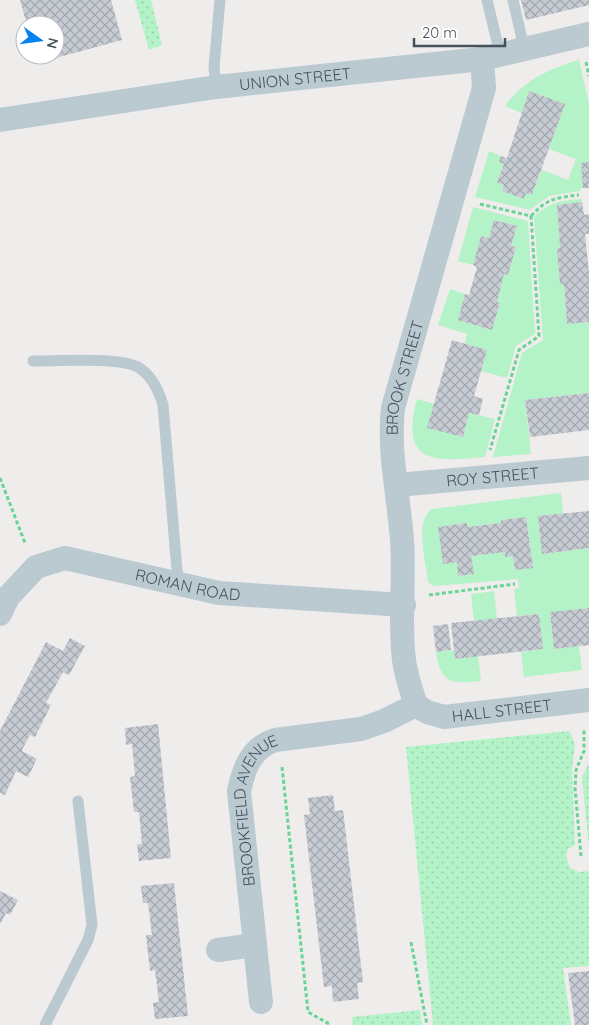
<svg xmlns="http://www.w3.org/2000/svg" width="589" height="1025" font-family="Quicksand,sans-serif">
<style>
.grass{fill:url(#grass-dots)}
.garden{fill:#b4f3c7;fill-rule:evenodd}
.building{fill:url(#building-cross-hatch)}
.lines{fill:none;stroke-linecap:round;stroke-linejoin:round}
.path{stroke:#68d595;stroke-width:3;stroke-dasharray:4 2.5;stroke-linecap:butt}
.lane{stroke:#bbc9d1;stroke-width:11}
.street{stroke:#bbc9d1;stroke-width:24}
.labels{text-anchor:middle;stroke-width:4;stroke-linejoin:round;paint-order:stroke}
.street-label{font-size:16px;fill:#43525b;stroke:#fff}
</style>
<defs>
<pattern id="grass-dots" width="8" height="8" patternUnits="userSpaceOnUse" patternTransform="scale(1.25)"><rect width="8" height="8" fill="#b4f3c7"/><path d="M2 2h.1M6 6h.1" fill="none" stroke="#9cd2ad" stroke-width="1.8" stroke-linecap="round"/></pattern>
<pattern id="building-cross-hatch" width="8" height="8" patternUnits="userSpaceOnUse" patternTransform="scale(1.25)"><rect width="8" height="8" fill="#c7cbd3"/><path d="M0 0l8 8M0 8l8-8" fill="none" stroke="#a3a7ae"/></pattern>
</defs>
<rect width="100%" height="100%" fill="#efecec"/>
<g class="grass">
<path d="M135,0H151L162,45L149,50Z"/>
<path d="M570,731L575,745L572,770L575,845L568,849L566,856L570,868L579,872L589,871V966L563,968L571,1025H433L406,747Z"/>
<path d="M589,763V848L582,777Z"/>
<path d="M420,1010L422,1025H353L352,1017Z"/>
</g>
<g class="garden">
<path d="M579,60L589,104V162L581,163L583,188L580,189V191L549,196L530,210L475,197L489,151L501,156L500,162L504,164L498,183L504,185L502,191L523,199L526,193L532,195L542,170L568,180L576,159L549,149L564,104L529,91L522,113L505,106C524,80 549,69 579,60Z"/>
<path d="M582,199V202L557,205L560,248L557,249L560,285L564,284L567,324L589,322V393L525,400L531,454L493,457L522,353L543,340L534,217C549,202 562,200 582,199Z"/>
<path d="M473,207L528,221L535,334L516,346L507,378L481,371L487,350L465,344L467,334L438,325L450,289L465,294L458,320L492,330L500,304L497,302L504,274L508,275L516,247L511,246L517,226L495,220L489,238L481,236L473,265L458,261Z"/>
<path d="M417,399L435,404L463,437L469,413L495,419L485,457C433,462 400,464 417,399Z"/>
<path d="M561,493L563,514L538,516L543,554L589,548V608L550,613L554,649L579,646L582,670L524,677L521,652L543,649L539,614L517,616L514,589L519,588L518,579L434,586L428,582C426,563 414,520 432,509ZM526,517L533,567L515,570L513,556L506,557L505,552L471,556L473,574L459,576L457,562L439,527L467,523V527L501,523V520Z"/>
<path d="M494,591L497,619L474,621L471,594Z"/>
<path d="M454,650L455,659L478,656L481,681C451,684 441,684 436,652Z"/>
</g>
<g class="building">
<path d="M20,0H111L122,40L37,63L35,55H55V25H27Z"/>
<path d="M521,0H589V5L526,20Z"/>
<path d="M529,91L565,104L532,195L526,193L524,199L502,191L504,185L497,183L504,164L499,162L501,156L507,158Z"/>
<path d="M589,162V188H583L581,163Z"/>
<path d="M582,202L584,215L589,214V234H585L589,273V322L567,324L564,284L560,285L557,249L560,248L557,205Z"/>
<path d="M494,220L517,226L511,246L516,247L508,275L504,274L497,302L500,303L492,330L458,320L465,294L469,295L477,267L473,265L481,236L489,238Z"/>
<path d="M452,340L487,350L474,396L483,399L479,415L469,413L463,437L427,428Z"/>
<path d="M589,393V430L530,437L525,400Z"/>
<path d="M589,511V548L542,554L538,516Z"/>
<path d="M526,517L533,568L515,570L513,556L505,557V552L471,556L474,574L458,576L457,562L443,564L438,527L467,523V527L501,523V520Z"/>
<path d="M589,608V645L554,649L550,612Z"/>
<path d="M539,614L543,649L455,659L451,623Z"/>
<path d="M448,624L451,650L436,652L433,626Z"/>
<path d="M70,638L85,646L69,675L63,672L46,703L51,705L35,737L30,735L23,748L22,751L37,759L28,777L16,771L5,795L0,793V731L46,642L63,651Z"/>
<path d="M158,724L171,858L139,861L137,844H142L139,812H134L130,777L135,776L132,744L126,745L125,728Z"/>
<path d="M333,795L335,811L343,810L363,982L357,983L359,999L333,1002L332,986L324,987L304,815L310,814L308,798Z"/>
<path d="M174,883L188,1016L155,1019L153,1003L159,1002L155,970L150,971L148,954L146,935H152L148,903H143L141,886Z"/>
<path d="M0,891L18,900L10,915L6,913L0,924Z"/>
<path d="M589,971V1025H575L568,973Z"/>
</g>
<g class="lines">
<g class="path">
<path d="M586,62L589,76"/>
<path d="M480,204L531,216L539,336L519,350L490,450"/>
<path d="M531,216C548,198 555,198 579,195"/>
<path d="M0,478L25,543"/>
<path d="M429,595L515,584"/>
<path d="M282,767L308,1012L331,1025"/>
<path d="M581,856L575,788L576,770L584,751V729"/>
<path d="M411,942L427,1025"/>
</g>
<g class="lane">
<path d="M487,0L500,54"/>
<path d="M513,0L524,48"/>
<path d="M216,87L214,67L220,0"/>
<path d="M33,361C57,361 118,357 138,367C151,375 159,391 163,405L178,582"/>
<path d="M45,1025L88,940L92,925L78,801"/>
</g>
<g class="street">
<path id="s1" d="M0,120L216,87L482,59L589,34"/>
<path id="s2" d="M397,485L589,468"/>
<path id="s3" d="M0,614L8,597L36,567L65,558L219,593L404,605"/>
<path id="s4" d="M416,705C411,690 406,675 404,660C399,621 405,580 402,541C399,496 388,453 393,408L484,88L482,59"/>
<path id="s5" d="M416,705L427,712L444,717L589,700"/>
<path d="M218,950L255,945"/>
<path id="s6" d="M261,1002L239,791C244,768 251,748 275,740L361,729L384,721L416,705"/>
</g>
</g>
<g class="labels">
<g class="street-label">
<text dy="6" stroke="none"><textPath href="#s1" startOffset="298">UNION STREET</textPath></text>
<text dy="6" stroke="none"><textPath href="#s4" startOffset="331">BROOK STREET</textPath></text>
<text dy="6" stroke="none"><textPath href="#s2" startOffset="96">ROY STREET</textPath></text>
<text dy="6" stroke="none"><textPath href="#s3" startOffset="216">ROMAN ROAD</textPath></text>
<text dy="6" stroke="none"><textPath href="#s5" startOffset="89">HALL STREET</textPath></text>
<text dy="6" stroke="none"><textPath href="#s6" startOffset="198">BROOKFIELD AVENUE</textPath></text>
</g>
</g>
<g transform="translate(40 40) rotate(104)"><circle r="24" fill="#ffffff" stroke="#b4babd"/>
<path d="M0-4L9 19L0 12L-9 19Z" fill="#0581f0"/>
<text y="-8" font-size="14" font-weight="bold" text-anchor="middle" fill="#43525b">N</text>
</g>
<path d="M414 38v8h91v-8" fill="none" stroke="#43525b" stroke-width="2.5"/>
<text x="422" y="38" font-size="15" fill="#43525b" stroke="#ffffff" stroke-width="4" paint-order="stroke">20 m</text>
</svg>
